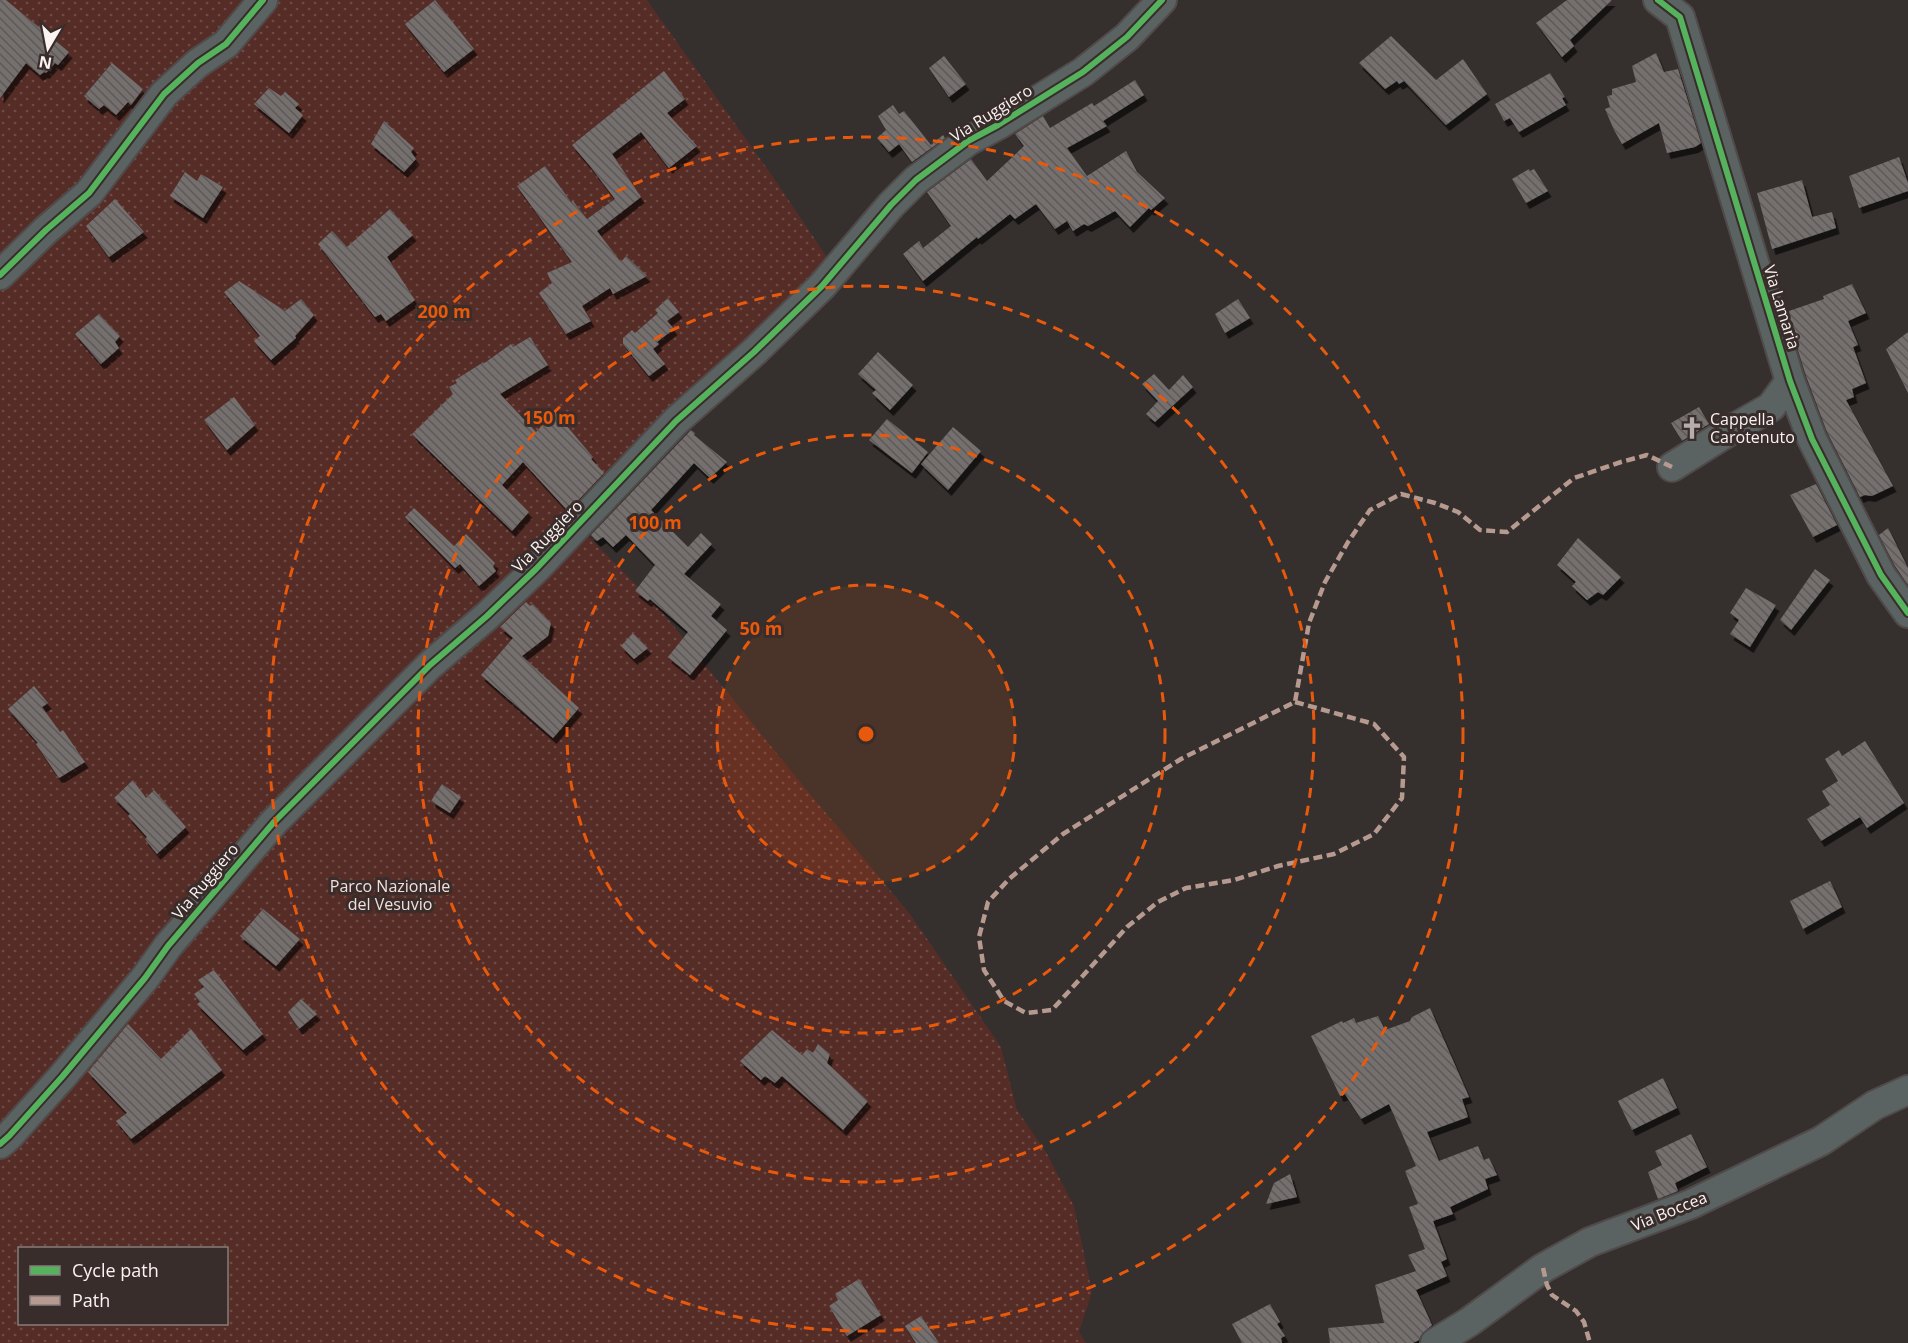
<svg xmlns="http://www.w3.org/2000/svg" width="1908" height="1343" font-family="'Open Sans',sans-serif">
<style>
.park{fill:url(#park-dots);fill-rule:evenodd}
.building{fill:url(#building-back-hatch);filter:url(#shadow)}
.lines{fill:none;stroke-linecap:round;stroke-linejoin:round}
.minor-casing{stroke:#504b4a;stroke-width:32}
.minor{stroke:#5a6262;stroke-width:28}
.quiet{stroke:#b69a8f;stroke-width:4.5;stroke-dasharray:9 4.5;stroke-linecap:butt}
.cycleway-casing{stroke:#382d2b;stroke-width:10}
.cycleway{stroke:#56b35d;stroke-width:6}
.ring{fill:none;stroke:#e8590c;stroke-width:3;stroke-dasharray:10 8}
.labels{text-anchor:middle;stroke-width:6;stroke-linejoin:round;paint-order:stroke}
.street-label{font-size:16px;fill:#faf3f2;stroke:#382d2b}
.poi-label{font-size:16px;fill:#faf3f2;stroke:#382d2b;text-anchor:start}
.park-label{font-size:16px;fill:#f2deda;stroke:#382d2b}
.centre{fill:#e8590c;stroke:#382d2b;stroke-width:3}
.ring-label{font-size:18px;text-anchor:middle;font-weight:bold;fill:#e8590c;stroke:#382d2b;stroke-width:6;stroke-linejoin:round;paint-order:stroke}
</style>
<defs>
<pattern id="park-dots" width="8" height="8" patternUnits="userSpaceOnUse" patternTransform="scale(1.5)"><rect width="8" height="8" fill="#552c26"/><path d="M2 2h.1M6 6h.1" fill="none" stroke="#6e4b46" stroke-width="1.8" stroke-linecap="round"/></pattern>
<pattern id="building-back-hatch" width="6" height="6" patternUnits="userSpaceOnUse" patternTransform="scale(1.5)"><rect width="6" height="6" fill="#746f6e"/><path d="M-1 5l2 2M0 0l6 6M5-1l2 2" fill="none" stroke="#5d5a5a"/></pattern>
<filter id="shadow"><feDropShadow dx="3.5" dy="6" stdDeviation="0" flood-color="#0009"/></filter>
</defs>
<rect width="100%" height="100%" fill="#352f2e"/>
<path class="park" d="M0,0H647L771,174L839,275L579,527L659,608L795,776L910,914L1001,1047L1017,1110L1046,1152L1074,1206L1092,1292L1079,1332L1086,1343H0ZM20,1248H226V1324H20Z"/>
<g class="building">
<path d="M0,0H6L69,52L58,65L55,63L46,73L44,72L40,75L26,63L0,98Z"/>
<path d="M435,0L474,49L444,72L405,24Z"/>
<path d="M1567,0H1612L1570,40L1574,46L1562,57L1536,23Z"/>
<path d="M1391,36L1436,80L1463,59L1487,94L1446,125L1404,81L1399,84L1397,81L1385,89L1359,63Z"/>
<path d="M1656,53L1664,72L1678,69L1701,143L1695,147L1667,153L1659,123L1622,144L1614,130L1605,109L1610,107L1607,96L1612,95V89L1636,82L1632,66Z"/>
<path d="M944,56L966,84L949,97L929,68Z"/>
<path d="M112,63L143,89L131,105L128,102L116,115L104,105L99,109L84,96Z"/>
<path d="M664,71L685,99L667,113L697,146L669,168L641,132L612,154L641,197L597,231L621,262L626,256L647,276L613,294L610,288L582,306L591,321L566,334L539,293L552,283L547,273L572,262L517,186L545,166L571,202L573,201L587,219L615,199L590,166L572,145Z"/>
<path d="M1550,73L1565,97L1562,98L1566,105L1519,132L1510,118L1504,121L1495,104Z"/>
<path d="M1135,80L1144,95L1103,121L1107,126L1067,148L1087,176L1126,151L1137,172L1165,198L1151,210L1149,208L1130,227L1115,211L1088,226L1084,224L1073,231L1067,221L1055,229L1036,204L1015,219L1010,214L978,239L977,237L923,281L903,254L919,241L923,248L951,226L927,192L971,159L987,181L1024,146L1015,134L1043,116L1050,128L1092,103L1094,106Z"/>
<path d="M269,88L281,96L285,92L299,104L295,108L303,115L289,133L254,104Z"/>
<path d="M893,105L899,114L904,111L931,145L943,135L945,138L912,162L899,144L889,152L877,138L886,130L878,116Z"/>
<path d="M384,121L414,148L411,152L416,159L404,172L371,144Z"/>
<path d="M1899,157L1908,183V191L1859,208L1849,176Z"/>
<path d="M1529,169L1530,171L1534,169L1548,191L1526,203L1512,179Z"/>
<path d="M185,172L197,181L201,174L223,187L203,218L170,196Z"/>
<path d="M1802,180L1812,217L1832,212L1836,228L1772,249L1757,193Z"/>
<path d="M115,199L144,232L109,257L86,226Z"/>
<path d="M390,209L413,235L387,257L415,300L386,321L381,314L375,317L318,244L332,231L347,247Z"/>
<path d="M239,281L285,311L301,299L314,315L295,336L296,338L271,360L254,341L260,336L224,292Z"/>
<path d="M1852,284L1866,313L1848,321L1858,345L1853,347L1866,383L1852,389L1854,397L1846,400L1893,486L1872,496L1865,495L1860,497L1827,432L1806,376L1786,312L1824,299L1823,296Z"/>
<path d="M668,298L679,312L667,321L674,329L657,342L659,344L653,349L665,364L649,376L623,344V338L632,330L635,333L658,313L655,310Z"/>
<path d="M1238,299L1250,318L1225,333L1215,314Z"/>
<path d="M99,314L120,336L115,342L119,348L101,364L75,334Z"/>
<path d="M1908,332V393L1886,349Z"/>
<path d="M530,337L548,365L500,394L536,432L555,412L593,457L591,459L604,473L568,511L523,462L502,485L529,512L512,531L412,434L453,394L449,387L457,383L455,380L482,363L483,364L511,344L513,347Z"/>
<path d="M878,352L913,385L890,410L872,393L876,390L858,374Z"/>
<path d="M1154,374L1169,390L1183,375L1193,387L1155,422L1146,414L1158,401L1142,384Z"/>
<path d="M234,397L255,425L227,450L204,420Z"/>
<path d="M1699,407L1709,424L1682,441L1671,423Z"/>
<path d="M887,419L928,452L912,473L869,440Z"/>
<path d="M953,427L981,451L948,490L921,464Z"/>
<path d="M691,430L695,433L694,435L727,462L710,478L694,463L651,510L688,547L701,533L712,544L684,574L721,604L711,616L727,630L690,675L668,657L688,632L650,599L648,601L635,591L655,565L626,535L613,547L603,537L597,541L591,535Z"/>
<path d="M1816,484L1837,525L1813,537L1790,495Z"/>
<path d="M414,508L454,546L466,534L495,563L493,567L496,571L479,586L460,564L455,568L405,517Z"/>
<path d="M1888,528L1908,568V585L1895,566L1879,535Z"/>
<path d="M1578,538L1621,577L1603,595L1598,592L1587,600L1572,586L1576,582L1557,565Z"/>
<path d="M1815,569L1830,580L1791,630L1780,620Z"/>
<path d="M1746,588L1776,605L1750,647L1730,634L1739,620L1730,613Z"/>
<path d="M526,602L530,606L533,604L551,623L548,636L522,656L579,708L553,738L481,675L513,638L500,627Z"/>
<path d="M633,633L648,648L634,659L621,646Z"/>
<path d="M34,686L48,703L42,707L60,732L63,730L85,762L59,778L36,744L38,743L8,709Z"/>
<path d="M1865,741L1904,803L1867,828L1860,817L1821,841L1807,819L1830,805L1822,791L1838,781L1825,759L1839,750L1842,756Z"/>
<path d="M133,780L146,798L154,790L186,827L157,854L145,839L147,837L128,816L130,814L114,798Z"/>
<path d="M442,784L461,797L450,813L431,801Z"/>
<path d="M1830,881L1842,907L1803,929L1790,901Z"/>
<path d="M263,909L300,939L276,966L240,936Z"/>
<path d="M214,970L263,1034L243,1050L197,1004L200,1002L194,994L204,987L198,980Z"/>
<path d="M301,999L317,1014L299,1029L288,1012Z"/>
<path d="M1430,1008L1469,1097L1462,1099L1468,1117L1427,1132L1439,1161L1478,1146L1484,1160L1489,1158L1497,1175L1485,1179L1488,1189L1450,1207L1453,1214L1433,1221L1447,1259L1441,1262L1447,1276L1416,1290L1432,1325L1421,1335L1419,1340L1413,1343H1330L1328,1328L1384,1323L1375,1285L1416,1271L1408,1255L1425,1249L1409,1207L1418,1204L1405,1171L1416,1166L1389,1104L1361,1119L1345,1094L1340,1096L1311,1036L1342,1021L1343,1023L1354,1018L1356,1023L1378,1016L1385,1030L1410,1021L1412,1017Z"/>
<path d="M128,1024L161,1059L191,1029L222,1070L131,1139L116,1121L127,1113L88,1072Z"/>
<path d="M772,1030L802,1055L807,1049L813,1053L818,1044L830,1054L827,1063L868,1101L843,1130L782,1076L775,1083L765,1076L761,1080L740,1061Z"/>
<path d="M1663,1078L1677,1108L1632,1130L1618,1101Z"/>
<path d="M1691,1134L1707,1167L1675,1183L1678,1191L1658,1199L1648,1172L1662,1165L1655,1151Z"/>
<path d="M1290,1174L1297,1197L1266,1204L1274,1183Z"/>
<path d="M859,1279L881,1315L847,1336L829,1306L838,1300L835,1294Z"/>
<path d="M1270,1304L1280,1322L1277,1324L1285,1336L1281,1338L1282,1343H1242L1232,1324Z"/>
<path d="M921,1316L939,1343H916L905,1326Z"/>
</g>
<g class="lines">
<g class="minor-casing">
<g id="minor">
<path d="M1658,0L1680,17L1790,381L1812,439L1881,575L1908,613"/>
<path d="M0,275L46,230L89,193L164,94L198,63L226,44L263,0"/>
<path d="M1672,467L1731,430L1771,407L1790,381"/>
<path d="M0,1144L9,1136L62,1077L145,978L168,946L274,822L430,665L487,616L536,569L676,421L754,352L822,286L891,205L916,180L968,141L998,125L1083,72L1127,37L1162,0"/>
<path d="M1435,1343L1469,1322L1543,1268L1590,1242L1691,1204L1821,1141L1875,1105L1908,1090"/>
</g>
</g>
<use href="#minor" class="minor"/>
<g class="quiet">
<path d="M1295,702L1374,724L1404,757L1402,798L1374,834L1334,854L1278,866L1234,880L1186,888L1158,902L1127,927L1052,1010L1026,1013L1004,1001L984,970L979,937L988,902L1009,879L1063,834L1181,759L1295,702L1309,623L1325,582L1348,542L1370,510L1401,494L1435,503L1458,512L1480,530L1507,532L1574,478L1621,462L1647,455L1672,467"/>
<path d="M1543,1268L1547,1285L1552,1295L1576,1311L1584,1322L1590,1343"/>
</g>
<g class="cycleway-casing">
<g id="cycleway">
<path d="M1658,0L1680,17L1790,381L1812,439L1881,575L1908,613"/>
<path d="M0,275L46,230L89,193L164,94L198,63L226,44L263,0"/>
<path d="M0,1144L9,1136L62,1077L145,978L168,946L274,822L430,665L487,616L536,569L676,421L754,352L822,286L891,205L916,180L968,141L998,125L1083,72L1127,37L1162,0"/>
</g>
</g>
<use href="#cycleway" class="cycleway"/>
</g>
<circle cx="866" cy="734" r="149" fill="#e8590c" fill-opacity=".12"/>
<g class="ring">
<circle cx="866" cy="734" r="149"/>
<circle cx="866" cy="734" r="299"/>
<circle cx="866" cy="734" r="448"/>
<circle cx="866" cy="734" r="597"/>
</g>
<defs>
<g id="church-bare" transform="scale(1.8)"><path d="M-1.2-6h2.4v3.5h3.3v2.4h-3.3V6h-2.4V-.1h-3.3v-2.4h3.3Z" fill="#b5aead" stroke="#382d2b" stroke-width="2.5" paint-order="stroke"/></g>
</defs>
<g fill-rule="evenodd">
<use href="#church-bare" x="1692" y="428"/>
</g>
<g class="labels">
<g class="street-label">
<text transform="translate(991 113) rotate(-32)" y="6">Via Ruggiero</text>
<text transform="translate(1782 307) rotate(73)" y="6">Via Lamaria</text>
<text transform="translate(547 536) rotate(-46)" y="6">Via Ruggiero</text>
<text transform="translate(205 881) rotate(-50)" y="6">Via Ruggiero</text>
<text transform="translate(1669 1211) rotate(-22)" y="6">Via Boccea</text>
</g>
<g class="poi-label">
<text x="1710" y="425">Cappella<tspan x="1710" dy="18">Carotenuto</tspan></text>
</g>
<g class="park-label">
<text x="390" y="892">Parco Nazionale<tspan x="390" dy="18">del Vesuvio</tspan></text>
</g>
</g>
<circle cx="866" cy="734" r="9" class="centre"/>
<g class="ring-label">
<text x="444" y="318">200 m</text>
<text x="549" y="424">150 m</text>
<text x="655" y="529">100 m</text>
<text x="761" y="635">50 m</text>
</g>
<rect x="18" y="1247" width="210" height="78" fill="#382d2b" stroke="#867c7b" stroke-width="1.5"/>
<rect x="30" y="1266" width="30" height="9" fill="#56b35d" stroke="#867c7b" stroke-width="1.5"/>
<text x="72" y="1277" font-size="18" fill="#faf3f2">Cycle path</text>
<rect x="30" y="1296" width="30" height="9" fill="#b69a8f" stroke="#867c7b" stroke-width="1.5"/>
<text x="72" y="1307" font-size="18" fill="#faf3f2">Path</text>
<g transform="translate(48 48) rotate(190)" stroke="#382d2b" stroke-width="4.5" paint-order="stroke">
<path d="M0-4.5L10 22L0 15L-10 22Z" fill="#faf3f2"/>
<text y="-9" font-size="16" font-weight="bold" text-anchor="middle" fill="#faf3f2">N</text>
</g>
</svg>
